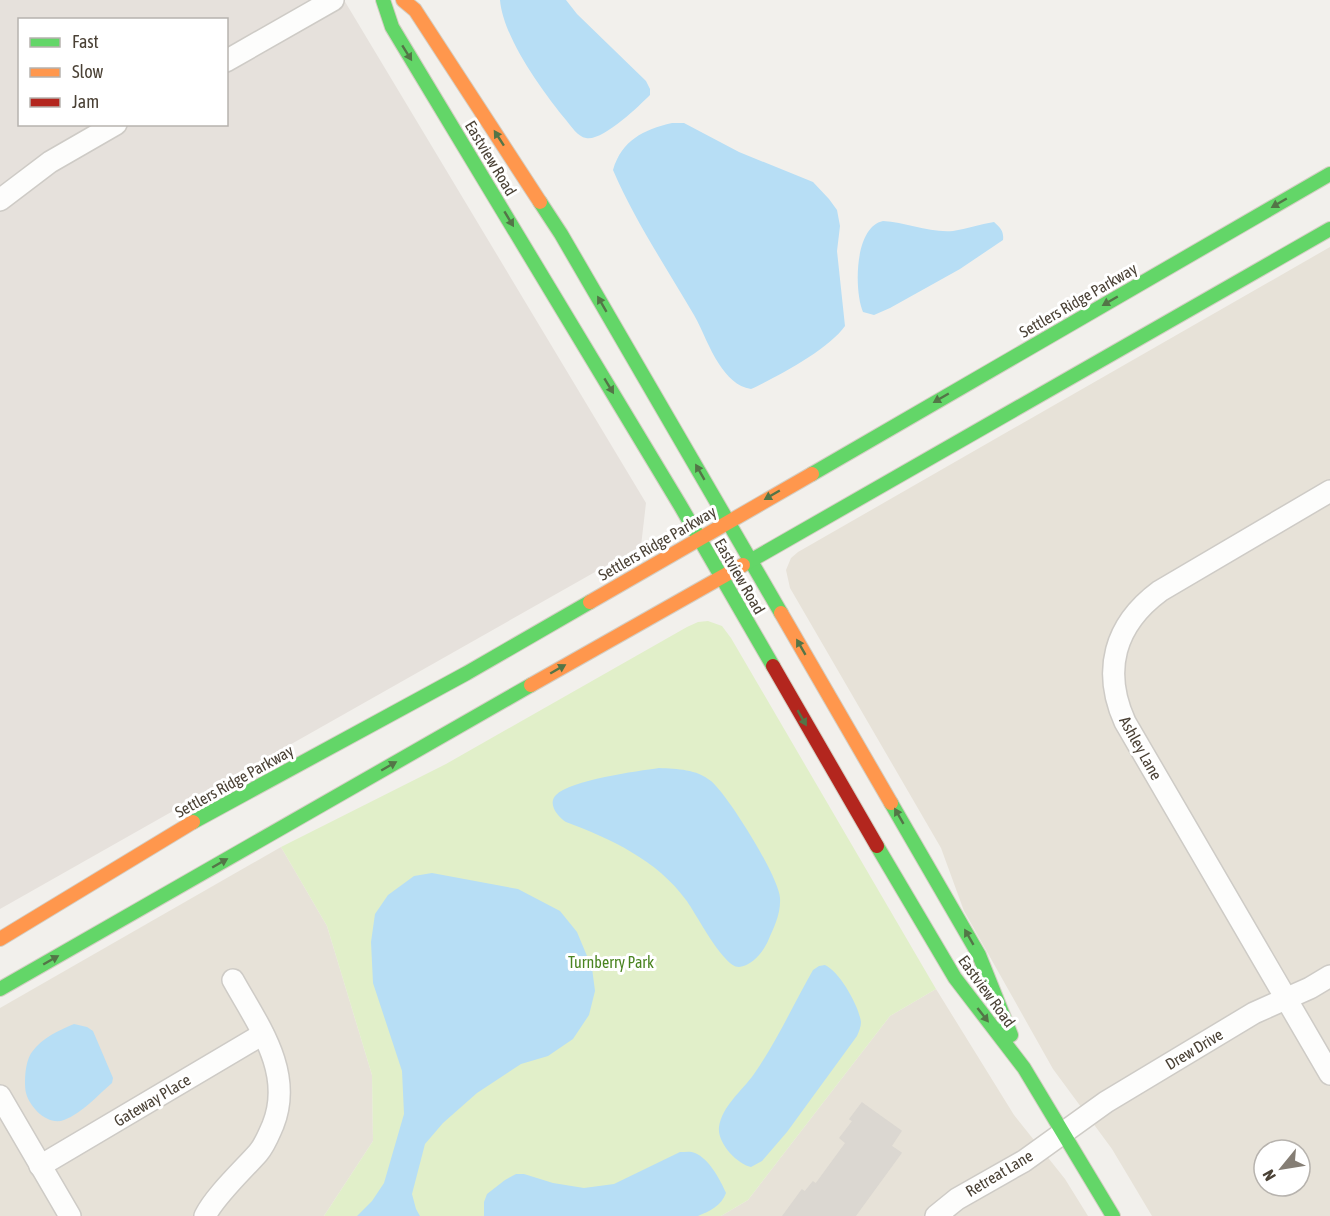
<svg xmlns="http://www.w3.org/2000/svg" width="1330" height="1216" font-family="'Asap Condensed',sans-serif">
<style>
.residential{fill:#e7e2d8;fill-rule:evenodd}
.industrial{fill:#e6e1dc;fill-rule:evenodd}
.green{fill:#e1efc9}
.water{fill:#b7def5}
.building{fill:#dbd7d1;stroke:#dbd7d1;stroke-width:1.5}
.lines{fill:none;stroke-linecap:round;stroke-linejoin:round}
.street-casing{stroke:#cecbc6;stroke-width:24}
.fast-casing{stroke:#d4cec3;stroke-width:16}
.slow-casing{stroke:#d4cec3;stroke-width:16}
.jam-casing{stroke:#d4cec3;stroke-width:16}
.street{stroke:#fdfdfc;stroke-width:21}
.fast{stroke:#63d668;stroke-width:14}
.slow{stroke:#ff974d;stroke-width:14}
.jam{stroke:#b3261e;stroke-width:14}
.oneway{fill:#537547}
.labels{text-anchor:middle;stroke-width:6;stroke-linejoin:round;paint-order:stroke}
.street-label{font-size:16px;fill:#4a4135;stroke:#fff}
.park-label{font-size:16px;fill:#4a8421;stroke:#fff}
</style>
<rect width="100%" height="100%" fill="#f2f0ec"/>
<g class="residential">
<path d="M1330,247V1216H1152L1112,1149L1053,1069L964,911L941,848L790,588L786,570L791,558L798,552ZM1264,1150H1300V1186H1264Z"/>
<path d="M281,847L327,926L372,1075L373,1141L324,1216H0V1008Z"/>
<path d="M936,989L1014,1115L1065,1179L1088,1216H721L748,1200L890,1016Z"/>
</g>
<path class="industrial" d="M0,0H344L646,503L641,546L0,909ZM20,20H226V124H20Z"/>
<path class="green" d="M708,621L722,626L731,638L936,989L890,1016L748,1200L721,1216H324L373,1141L372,1075L327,926L281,847L446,764L687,627L698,622Z"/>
<g class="water">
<path d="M500,0H566L577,14L646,81L650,89V95C639,106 602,142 586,138C578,137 571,126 566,120C542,91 503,37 500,0Z"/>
<path d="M672,123H684L739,152L813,182L829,199L837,210L840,226L837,251L845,326C829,349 777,377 751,389C737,387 727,376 719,364C709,349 703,331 694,315C666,267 635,221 613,170C622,140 643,130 672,123Z"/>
<path d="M883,221C906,222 929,233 953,231C967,229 980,224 994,222C1001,228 1004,232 1003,240L960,269L890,308L874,315L863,312C854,291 854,227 883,221Z"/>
<path d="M659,768C678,769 696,769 711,781C728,795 779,877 780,898C781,914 774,927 768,941C763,952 752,966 739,967C723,967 696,913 686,900C657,860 611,839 566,822C558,817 547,804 556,795C570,780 638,771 659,768Z"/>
<path d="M432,873L518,889L560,911L577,932L592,968L595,991L589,1015L573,1039L548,1056L521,1064L477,1093L443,1123L425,1144L412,1194L416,1209L420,1216H357L372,1201L384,1183L404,1114L402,1071L373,983L371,942L375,914L388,895L414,876Z"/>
<path d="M825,965C840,972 859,1006 861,1022C861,1027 859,1031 857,1036L787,1132L762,1161L751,1167C737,1164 717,1143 719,1127C722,1106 742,1091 754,1074C777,1041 793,1005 813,970L819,966Z"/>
<path d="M74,1024L87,1027L93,1031L113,1078L112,1083C98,1095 82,1113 64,1120C48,1126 30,1108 26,1093C24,1082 25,1061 32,1052C43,1037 58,1031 74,1024Z"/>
<path d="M680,1152C685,1152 691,1151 695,1153C709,1159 720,1179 726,1193C721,1206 710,1211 698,1216H484V1202L487,1194L505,1180L516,1174H524L553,1183L584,1188L614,1184Z"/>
</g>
<path class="building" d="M862,1103L901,1131L891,1146L901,1153L855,1216H783L802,1190L805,1192L813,1182L816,1184L846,1143L840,1138L853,1121L850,1119Z"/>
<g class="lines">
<g class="street-casing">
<g id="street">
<path d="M226,61L333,0"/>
<path d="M0,200L50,162L116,124"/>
<path d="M1330,491L1160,591C1114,625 1102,671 1125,722L1330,1074"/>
<path d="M0,1096L70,1216"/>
<path d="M40,1166L263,1034"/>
<path d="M205,1216C215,1196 242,1171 258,1153C265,1145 269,1134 273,1125C294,1072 258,1025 233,980"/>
<path d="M936,1216L957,1199L1024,1161L1106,1102L1254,1013L1310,988L1330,976"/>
</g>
</g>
<g class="fast-casing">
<g id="fast">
<path d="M383,0L392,27L680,505L773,666"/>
<path d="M540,202L561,234L781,613"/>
<path d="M812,474L1330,174"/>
<path d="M743,565L1330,229"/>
<path d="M891,803L979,955L1011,1035"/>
<path d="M193,822L467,673L590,602"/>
<path d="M877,846L955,978L1024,1068L1113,1216"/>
<path d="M0,989L531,685"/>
</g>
</g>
<g class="slow-casing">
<g id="slow">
<path d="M403,0L415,10L540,202"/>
<path d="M590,602L812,474"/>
<path d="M781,613L891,803"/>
<path d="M531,685L743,565"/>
<path d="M0,939L193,822"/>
</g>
</g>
<g class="jam-casing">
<path id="jam" d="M773,666L877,846"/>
</g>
<use href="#street" class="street"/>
<use href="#fast" class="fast"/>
<use href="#slow" class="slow"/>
<use href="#jam" class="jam"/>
</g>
<defs><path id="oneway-solid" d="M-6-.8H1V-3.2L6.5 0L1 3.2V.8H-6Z" transform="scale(1.5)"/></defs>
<g class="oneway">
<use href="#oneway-solid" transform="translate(407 53) rotate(58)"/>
<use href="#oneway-solid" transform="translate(499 138) rotate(-123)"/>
<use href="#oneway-solid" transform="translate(1279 203) rotate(150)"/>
<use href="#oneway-solid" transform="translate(509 219) rotate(59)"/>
<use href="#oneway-solid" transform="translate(1110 301) rotate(150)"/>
<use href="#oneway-solid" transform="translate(602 304) rotate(-120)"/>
<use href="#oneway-solid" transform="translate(609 386) rotate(59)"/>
<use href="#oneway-solid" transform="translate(941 398) rotate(150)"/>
<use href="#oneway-solid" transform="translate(700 472) rotate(-120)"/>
<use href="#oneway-solid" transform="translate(772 495) rotate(150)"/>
<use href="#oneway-solid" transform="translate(801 647) rotate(-120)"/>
<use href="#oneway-solid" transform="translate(558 669) rotate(-30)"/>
<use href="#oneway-solid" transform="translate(802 718) rotate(60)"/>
<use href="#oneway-solid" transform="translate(389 766) rotate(-30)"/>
<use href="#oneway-solid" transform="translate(899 816) rotate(-120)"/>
<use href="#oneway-solid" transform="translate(220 863) rotate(-30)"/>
<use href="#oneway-solid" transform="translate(969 937) rotate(-120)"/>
<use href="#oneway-solid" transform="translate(51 960) rotate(-30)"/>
<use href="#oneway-solid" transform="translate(983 1015) rotate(52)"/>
</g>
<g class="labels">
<g class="street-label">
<text transform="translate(491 158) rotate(59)" y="6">Eastview Road</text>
<text transform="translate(1078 300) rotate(-30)" y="6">Settlers Ridge Parkway</text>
<text transform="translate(657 543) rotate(-30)" y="6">Settlers Ridge Parkway</text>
<text transform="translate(740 576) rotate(60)" y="6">Eastview Road</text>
<text transform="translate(1141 748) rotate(61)" y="6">Ashley Lane</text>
<text transform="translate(234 781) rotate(-29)" y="6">Settlers Ridge Parkway</text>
<text transform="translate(987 991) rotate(54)" y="6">Eastview Road</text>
<text transform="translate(1194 1049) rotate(-31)" y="6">Drew Drive</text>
<text transform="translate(152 1100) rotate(-31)" y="6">Gateway Place</text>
<text transform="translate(999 1173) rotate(-31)" y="6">Retreat Lane</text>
</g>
<g class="park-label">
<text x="611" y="968">Turnberry Park</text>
</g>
</g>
<rect x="18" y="18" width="210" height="108" fill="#ffffff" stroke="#b7b3ae" stroke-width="1.5"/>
<rect x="30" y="38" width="30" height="9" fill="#63d668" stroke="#b7b3ae" stroke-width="1.5"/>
<text x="72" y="48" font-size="18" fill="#4a4135">Fast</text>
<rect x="30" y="68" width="30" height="9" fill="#ff974d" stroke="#b7b3ae" stroke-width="1.5"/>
<text x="72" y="78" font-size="18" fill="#4a4135">Slow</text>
<rect x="30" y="98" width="30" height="9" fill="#b3261e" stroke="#b7b3ae" stroke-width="1.5"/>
<text x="72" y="108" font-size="18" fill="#4a4135">Jam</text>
<g transform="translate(1282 1168) rotate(240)"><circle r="28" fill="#ffffff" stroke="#b7b3ae" stroke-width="1.5"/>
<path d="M0-4.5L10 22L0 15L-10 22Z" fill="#857e75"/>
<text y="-9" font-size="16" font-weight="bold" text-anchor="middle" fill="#4a4135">N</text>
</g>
</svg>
